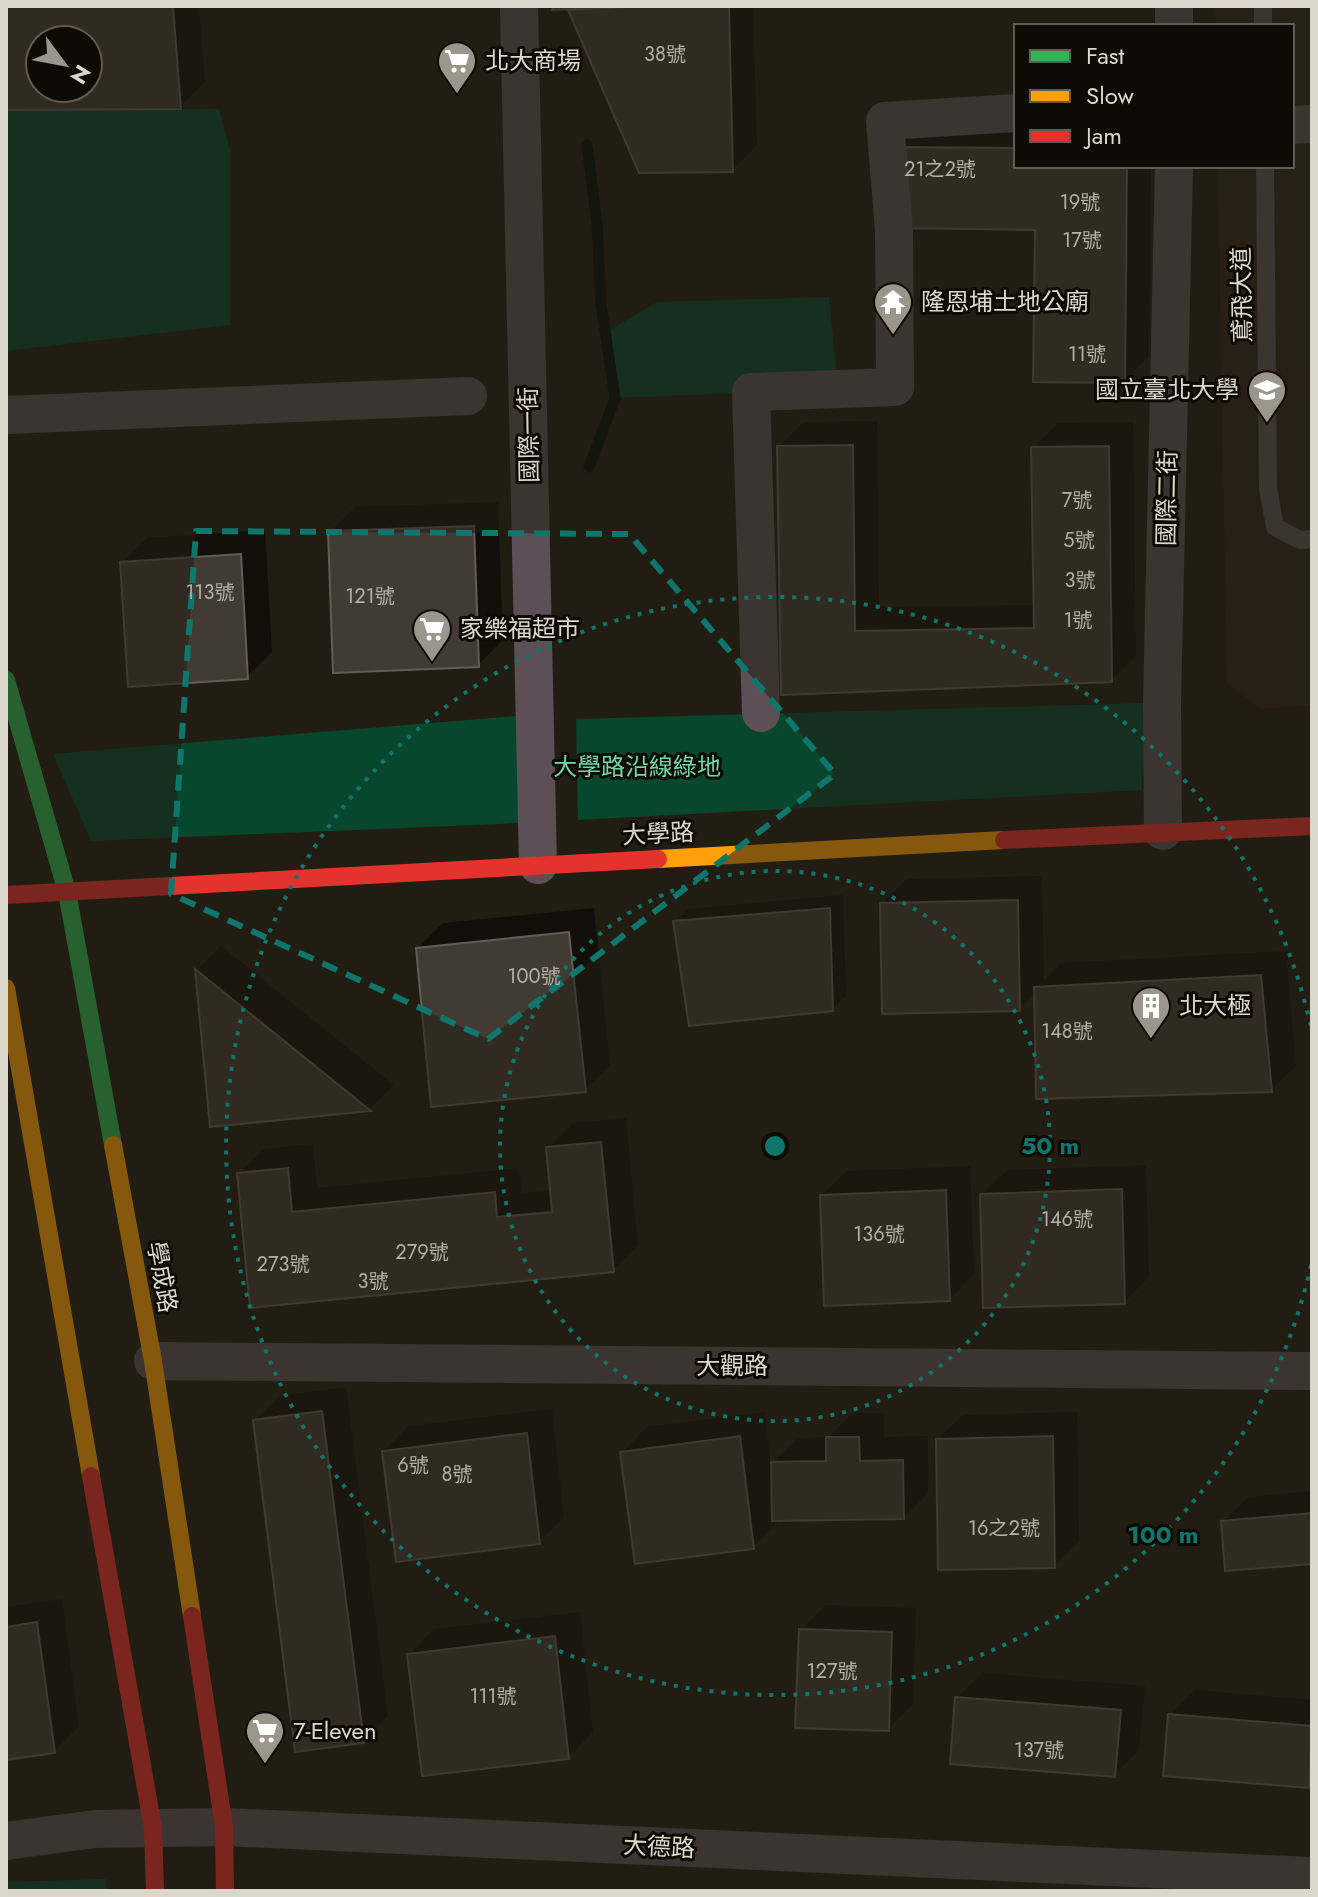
<svg xmlns="http://www.w3.org/2000/svg" width="1318" height="1897" font-family="Jost,'Noto Sans TC',sans-serif">
<style>
.education{fill:#302517}
.green{fill:#06472e}
.shadow{fill:#0007;fill-rule:evenodd}
.lines{fill:none;stroke-linecap:round;stroke-linejoin:round}
.stream{stroke:#050d0d;stroke-width:11}
.building{fill:#413b34;stroke:#635c56;stroke-width:2;fill-rule:evenodd}
.lane{stroke:#5c5056;stroke-width:18}
.street{stroke:#5c5056;stroke-width:38}
.fast{stroke:#30b455;stroke-width:18}
.slow{stroke:#ff9f0a;stroke-width:18}
.jam{stroke:#e5322d;stroke-width:18}
.marked{fill:none;stroke:#0f766e;stroke-width:6;stroke-dasharray:16 10;stroke-linejoin:round}
.ring{fill:none;stroke:#0f766e;stroke-width:4;stroke-dasharray:4 8}
.labels{text-anchor:middle;stroke-width:6;stroke-linejoin:round;paint-order:stroke}
.number-label{font-size:20px;fill:#b5b0a5}
.poi-label{font-size:24px;fill:#dcd7cb;stroke:#0e0a04;text-anchor:start}
.street-label{font-size:24px;fill:#dcd7cb;stroke:#0e0a04}
.park-label{font-size:24px;fill:#6ed8a5;stroke:#0e0a04}
.centre{fill:#0f766e;stroke:#0e0a04;stroke-width:4}
.ring-label{font-size:24px;text-anchor:middle;font-weight:bold;fill:#0f766e;stroke:#0e0a04;stroke-width:6;stroke-linejoin:round;paint-order:stroke}
</style>
<rect width="100%" height="100%" fill="#221d13"/>
<path class="education" d="M1215,6H1312V705L1260,709L1227,683L1218,166H1292V26H1216Z"/>
<g class="green">
<path d="M219,109L230,150V325L6,351V110Z"/>
<path d="M829,297L838,389L615,398L605,333L657,302Z"/>
<path d="M1145,703L1142,790L578,820L576,719Z"/>
<path d="M516,716L522,823L91,841L53,754Z"/>
<path d="M106,1879L107,1891H6V1882Z"/>
</g>
<g class="shadow">
<path d="M6,6H199L205,82L180,107L6,108ZM40,40H88V88H40Z"/>
<path d="M555,6H753L757,145L732,170L641,171L569,8Z"/>
<path d="M922,123H1016V166H1151L1149,356L1124,381L1037,229L897,148Z"/>
<path d="M877,421L879,607L1035,605L1033,448L1058,423L1133,422L1136,656L1111,680L783,693L779,447L804,422Z"/>
<path d="M498,502L503,640L478,665L330,532L355,507Z"/>
<path d="M265,530L272,652L247,677L122,563L147,538Z"/>
<path d="M1042,876L1044,980L1061,963L1286,951L1296,1066L1271,1090L1036,992L1019,1009L882,904L907,879Z"/>
<path d="M843,895L846,996L832,1009L675,922L688,909Z"/>
<path d="M594,908L610,1065L585,1090L418,948L443,923Z"/>
<path d="M221,946L394,1085L370,1109L212,1125L197,970Z"/>
<path d="M626,1118L638,1245L613,1270L252,1305L239,1174L264,1149L313,1144L317,1188L519,1168L522,1193L552,1190L548,1148L573,1123Z"/>
<path d="M1146,1165L1149,1277L1124,1302L982,1194L1007,1170Z"/>
<path d="M970,1166L974,1274L950,1299L822,1195L847,1171Z"/>
<path d="M346,1387L388,1716L363,1741L255,1421L280,1396Z"/>
<path d="M552,1409L564,1517L539,1542L384,1451L409,1426Z"/>
<path d="M764,1412L771,1465L798,1438L829,1437L853,1413H884V1437L928,1436V1493L903,1518L778,1519V1522L753,1547L623,1452L647,1427Z"/>
<path d="M1077,1412L1079,1541L1054,1566L938,1439L963,1415Z"/>
<path d="M1312,1491V1562L1223,1522L1248,1497Z"/>
<path d="M62,1599L79,1726L54,1751L6,1758V1607Z"/>
<path d="M826,1605L916,1608L913,1704L888,1729L801,1630Z"/>
<path d="M580,1612L593,1732L568,1757L410,1654L434,1629Z"/>
<path d="M982,1673L1145,1686L1139,1750L1114,1775L957,1698Z"/>
<path d="M1195,1690L1312,1700V1782L1308,1786L1170,1715Z"/>
</g>
<g class="lines">
<path class="stream" d="M587,145L597,224L601,304L615,398L589,467"/>
</g>
<g class="building">
<path d="M6,6H173L181,109L6,110ZM40,40H88V88H40Z"/>
<path d="M553,6H644L552,10Z"/>
<path d="M644,6H729L733,172L639,173L568,10Z"/>
<path d="M895,147L1016,148V166H1127L1125,383L1033,382L1035,230L898,228Z"/>
<path d="M853,445L855,631L1034,628L1031,447L1109,446L1112,682L781,695L777,446Z"/>
<path d="M474,526L479,667L333,673L328,531Z"/>
<path d="M241,554L248,679L128,687L120,562Z"/>
<path d="M1018,900L1020,1011L882,1014L880,903Z"/>
<path d="M830,908L833,1011L689,1026L673,921Z"/>
<path d="M569,932L586,1092L431,1107L416,948Z"/>
<path d="M195,969L371,1111L210,1127Z"/>
<path d="M1261,975L1272,1092L1036,1099L1034,987Z"/>
<path d="M601,1142L614,1272L250,1308L237,1173L288,1168L292,1212L495,1192L497,1217L552,1212L546,1147Z"/>
<path d="M1122,1189L1125,1304L983,1308L980,1194Z"/>
<path d="M946,1190L950,1301L824,1306L820,1195Z"/>
<path d="M322,1411L364,1743L295,1752L253,1420Z"/>
<path d="M527,1433L540,1544L396,1562L382,1451Z"/>
<path d="M740,1436L754,1549L635,1564L620,1452Z"/>
<path d="M1053,1436L1055,1568L938,1570L936,1439Z"/>
<path d="M826,1437H859L860,1461L903,1460L904,1519L772,1521L771,1462L826,1461Z"/>
<path d="M1312,1513V1564L1225,1571L1221,1521Z"/>
<path d="M37,1622L55,1753L6,1760V1627Z"/>
<path d="M799,1629L892,1632L889,1731L795,1728Z"/>
<path d="M555,1636L569,1759L422,1776L407,1654Z"/>
<path d="M955,1697L1121,1710L1115,1777L950,1764Z"/>
<path d="M1168,1714L1312,1726L1309,1788L1163,1776Z"/>
</g>
<g class="lines">
<g class="lane">
<path d="M1263,6V26"/>
<path d="M1265,166L1268,488L1275,527L1300,540L1312,539"/>
</g>
<g class="street">
<path d="M519,6L538,865"/>
<path d="M1174,6V26"/>
<path d="M1292,125L1312,124"/>
<path d="M6,415L468,396"/>
<path d="M761,713L751,392L895,387L894,230L885,121L1016,113"/>
<path d="M1163,831L1162,704L1174,166"/>
<path d="M153,1361L1312,1371"/>
<path d="M6,1841L95,1829L224,1827L1312,1876"/>
</g>
<path class="fast" d="M6,680L67,892L113,1145"/>
<g class="slow">
<path d="M658,859L1004,840"/>
<path d="M6,988L91,1476"/>
<path d="M113,1145L153,1361L192,1616"/>
</g>
<g class="jam">
<path d="M1004,840L1312,826"/>
<path d="M6,895L658,859"/>
<path d="M91,1476L153,1828L155,1891"/>
<path d="M192,1616L224,1827L225,1891"/>
</g>
</g>
<path d="M0 0H1318V1897H0ZM196,531L629,534L835,774L488,1039L171,894Z" fill="#221d13" fill-opacity=".55" fill-rule="evenodd"/>
<path class="marked" d="M196,531L629,534L835,774L488,1039L171,894Z"/>
<g class="ring">
<circle cx="775" cy="1146" r="275"/>
<path d="M1311 1265A549 549 0 1 1 1311 1027"/>
</g>
<defs>
<g id="supermarket-pin" transform="scale(2)"><path d="M0 17L-7.5 6A9.5 9.5 0 1 1 7.5 6Z" fill="#9b968b" stroke="#0e0a04"/><path d="M-6-5.5h2.5l.6 2H6L4.5 2H-2.5L-4.4-4H-6ZM-1.5 3.2a1.3 1.3 0 1 0 .1 0ZM3 3.2a1.3 1.3 0 1 0 .1 0Z" fill="#fff"/></g>
<g id="temple-pin" transform="scale(2)"><path d="M0 17L-7.5 6A9.5 9.5 0 1 1 7.5 6Z" fill="#9b968b" stroke="#0e0a04"/><path d="M0-6L5-2H3V0L6.5 2.5H4V6H1.5V3h-3V6H-4V2.5H-6.5L-3 0V-2H-5Z" fill="#fff"/></g>
<g id="university-pin" transform="scale(2)"><path d="M0 17L-7.5 6A9.5 9.5 0 1 1 7.5 6Z" fill="#9b968b" stroke="#0e0a04"/><path d="M0-5L7-2L0 1L-7-2ZM-4 1L0 2.5L4 1V4Q0 6-4 4Z" fill="#fff"/></g>
<g id="building-pin" transform="scale(2)"><path d="M0 17L-7.5 6A9.5 9.5 0 1 1 7.5 6Z" fill="#9b968b" stroke="#0e0a04"/><path d="M-4-6H4V6H1V3H-1V6H-4ZM-2.5-4.3h1.7v1.8h-1.7ZM.8-4.3h1.7v1.8H.8ZM-2.5-1h1.7V.8h-1.7ZM.8-1h1.7V.8H.8Z" fill="#fff"/></g>
</defs>
<g fill-rule="evenodd">
<use href="#supermarket-pin" x="457" y="61"/>
<use href="#temple-pin" x="893" y="302"/>
<use href="#university-pin" x="1267" y="390"/>
<use href="#supermarket-pin" x="432" y="629"/>
<use href="#building-pin" x="1151" y="1006"/>
<use href="#supermarket-pin" x="265" y="1731"/>
</g>
<g class="labels">
<g class="number-label">
<text x="665" y="61">38號</text>
<text x="940" y="176">21之2號</text>
<text x="1080" y="209">19號</text>
<text x="1082" y="247">17號</text>
<text x="1087" y="361">11號</text>
<text x="1077" y="507">7號</text>
<text x="1079" y="547">5號</text>
<text x="1080" y="587">3號</text>
<text x="210" y="599">113號</text>
<text x="370" y="603">121號</text>
<text x="1078" y="627">1號</text>
<text x="534" y="983">100號</text>
<text x="1067" y="1038">148號</text>
<text x="1067" y="1226">146號</text>
<text x="879" y="1241">136號</text>
<text x="422" y="1259">279號</text>
<text x="283" y="1271">273號</text>
<text x="373" y="1288">3號</text>
<text x="413" y="1472">6號</text>
<text x="457" y="1481">8號</text>
<text x="1004" y="1535">16之2號</text>
<text x="832" y="1678">127號</text>
<text x="493" y="1703">111號</text>
<text x="1039" y="1757">137號</text>
</g>
<g class="poi-label">
<text x="485" y="69">北大商場</text>
<text x="921" y="310">隆恩埔土地公廟</text>
<text x="1239" y="398" text-anchor="end">國立臺北大學</text>
<text x="460" y="637">家樂福超市</text>
<text x="1179" y="1014">北大極</text>
<text x="293" y="1739">7-Eleven</text>
</g>
<g class="street-label">
<text transform="translate(1242 295) rotate(-91)" y="8">鳶飛大道</text>
<text transform="translate(529 435) rotate(-91)" y="8">國際一街</text>
<text transform="translate(1167 498) rotate(-89)" y="8">國際二街</text>
<text transform="translate(658 834) rotate(-3)" y="8">大學路</text>
<text transform="translate(162 1277) rotate(80)" y="8">學成路</text>
<text x="732" y="1374">大觀路</text>
<text transform="translate(659 1847) rotate(3)" y="8">大德路</text>
</g>
<g class="park-label">
<text x="637" y="775">大學路沿線綠地</text>
</g>
</g>
<circle cx="775" cy="1146" r="12" class="centre"/>
<g class="ring-label">
<text x="1050" y="1154">50 m</text>
<text x="1163" y="1543">100 m</text>
</g>
<rect width="1318" height="1897" fill="none" stroke="#dcd7cb" stroke-width="16"/>
<rect x="1014" y="24" width="280" height="144" fill="#0e0a04" stroke="#605c54" stroke-width="2"/>
<rect x="1030" y="50" width="40" height="12" fill="#30b455" stroke="#605c54" stroke-width="2"/>
<text x="1086" y="64" font-size="24" fill="#dcd7cb">Fast</text>
<rect x="1030" y="90" width="40" height="12" fill="#ff9f0a" stroke="#605c54" stroke-width="2"/>
<text x="1086" y="104" font-size="24" fill="#dcd7cb">Slow</text>
<rect x="1030" y="130" width="40" height="12" fill="#e5322d" stroke="#605c54" stroke-width="2"/>
<text x="1086" y="144" font-size="24" fill="#dcd7cb">Jam</text>
<g transform="translate(64 64) rotate(122)"><circle r="38" fill="#0e0a04" stroke="#605c54" stroke-width="2"/>
<path d="M0-6L14 30L0 20L-14 30Z" fill="#9b968b"/>
<text y="-12" font-size="22" font-weight="bold" text-anchor="middle" fill="#dcd7cb">N</text>
</g>
</svg>
